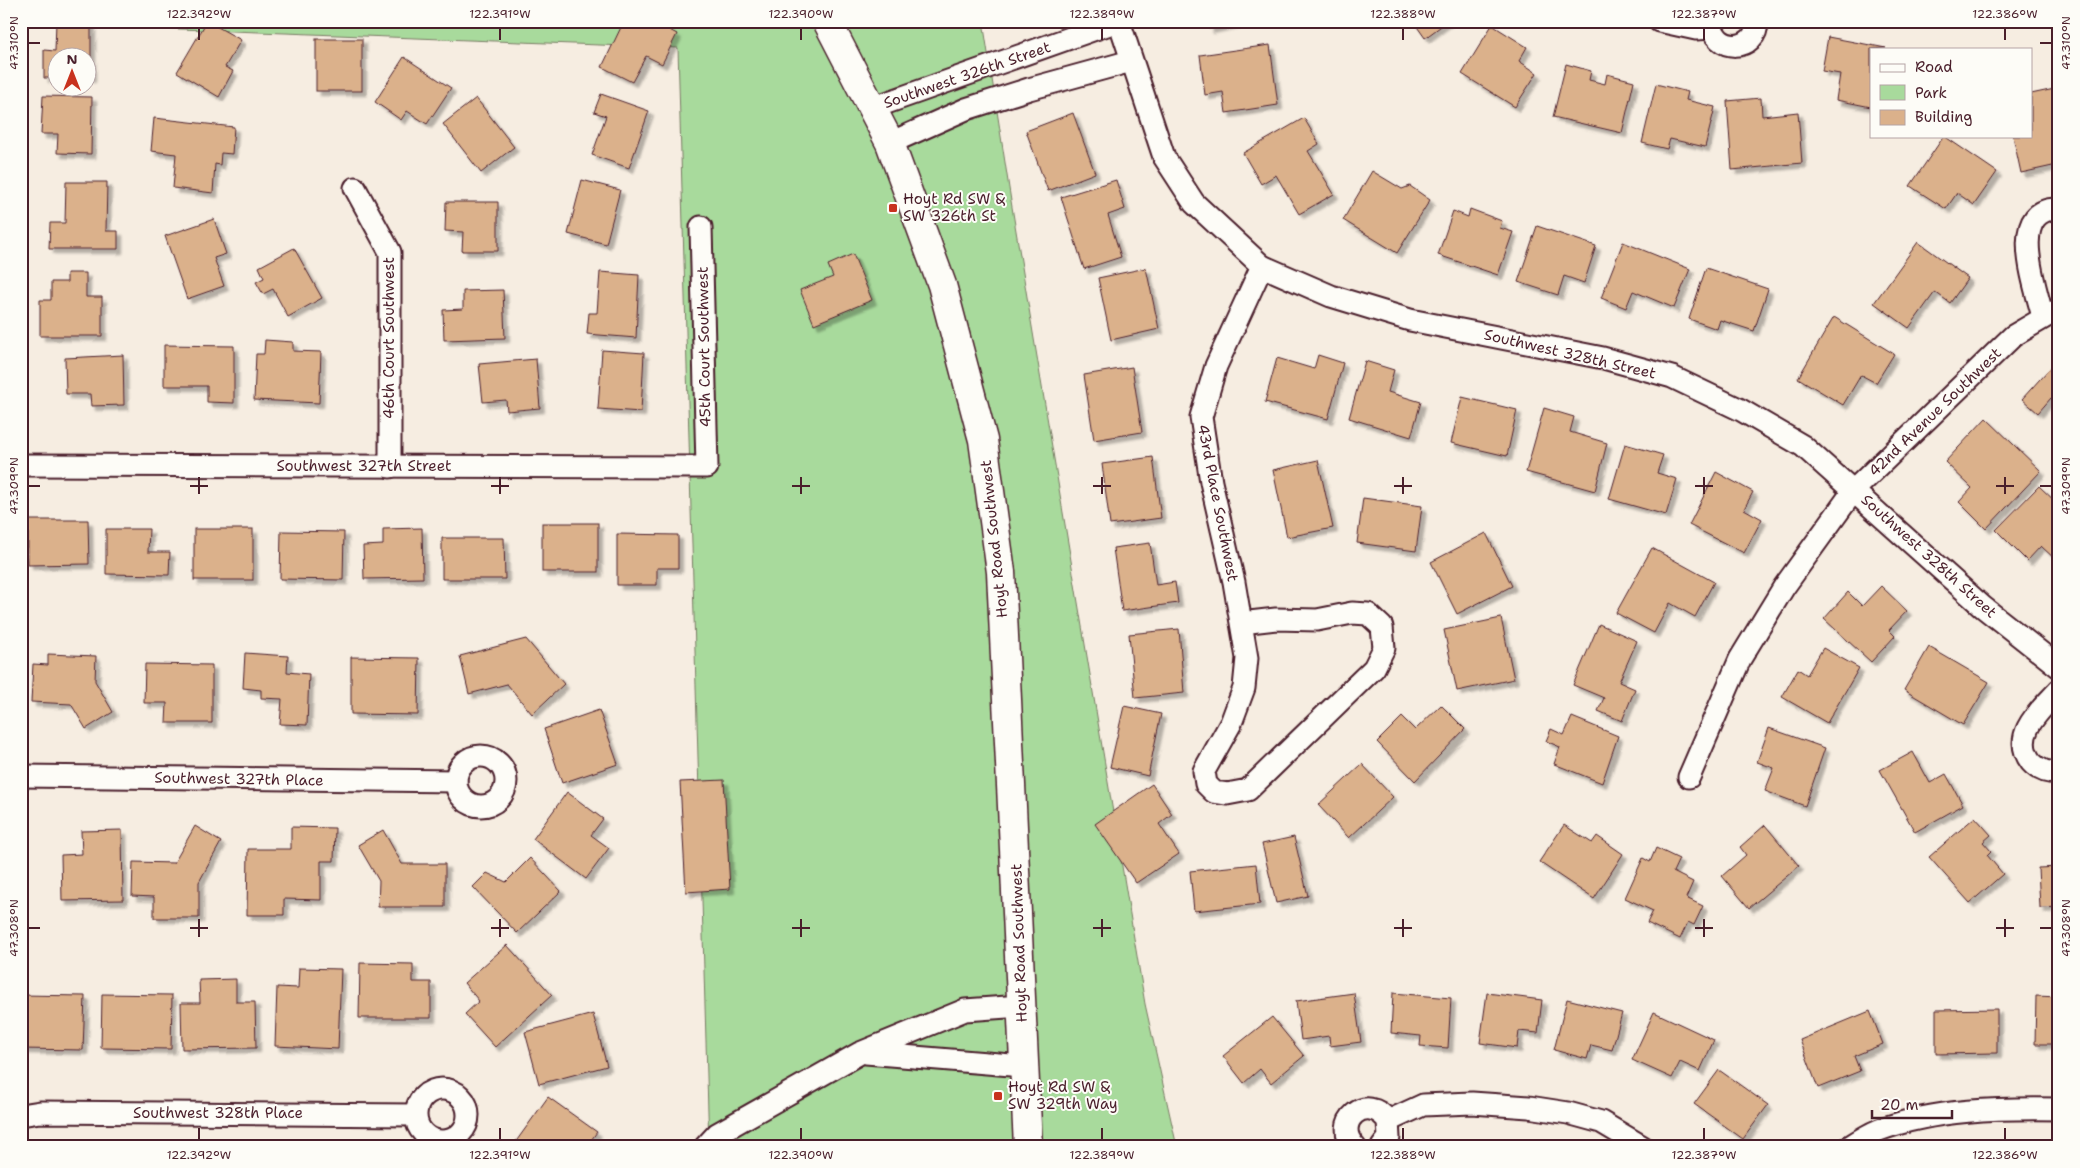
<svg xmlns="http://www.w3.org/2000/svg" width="2080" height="1168" font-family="'Shantell Sans',sans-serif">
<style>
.green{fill:#a8da9c;stroke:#797c64}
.building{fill:#dbb18b;stroke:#4a1f2b;filter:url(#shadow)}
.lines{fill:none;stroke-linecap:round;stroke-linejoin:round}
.street-casing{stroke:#4a1f2b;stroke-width:25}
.secondary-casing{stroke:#4a1f2b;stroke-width:31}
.street{stroke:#fdfcf7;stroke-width:21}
.secondary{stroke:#fdfcf7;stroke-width:28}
.ticks{fill:none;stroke:#4a1f2b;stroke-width:2}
.poi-dot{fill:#c8321e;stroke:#fdfcf7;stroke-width:2}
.labels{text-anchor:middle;stroke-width:4;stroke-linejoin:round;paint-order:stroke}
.street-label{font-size:15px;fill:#4a1f2b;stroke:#fdfcf7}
.poi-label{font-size:15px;fill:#4a1f2b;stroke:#fdfcf7;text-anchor:start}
.neatline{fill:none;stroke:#4a1f2b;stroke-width:2}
.ticks-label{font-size:12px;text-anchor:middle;fill:#4a1f2b}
</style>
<defs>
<filter id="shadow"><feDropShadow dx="4.5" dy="4.5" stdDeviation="1" flood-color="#0004"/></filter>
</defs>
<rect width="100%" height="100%" fill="#f6ede1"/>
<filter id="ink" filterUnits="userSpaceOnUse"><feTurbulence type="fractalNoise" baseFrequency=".02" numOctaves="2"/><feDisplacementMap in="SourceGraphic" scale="10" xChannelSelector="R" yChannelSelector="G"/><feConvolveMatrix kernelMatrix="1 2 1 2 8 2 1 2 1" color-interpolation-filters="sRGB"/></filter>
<g filter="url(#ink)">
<path class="green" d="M21,21H983L1011,201L1145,1004L1177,1147H709L678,48L22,23Z"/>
<g class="building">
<path d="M56,21H91V78H88V58H58V78H44V50L55,51Z"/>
<path d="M207,21L241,40L225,67L233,71L219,97L177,72Z"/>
<path d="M624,21H653L677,34L662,64L646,56L632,82L602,67Z"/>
<path d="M1208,21H1245L1209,29Z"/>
<path d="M1413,21H1448L1425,38Z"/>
<path d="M1492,25L1527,47L1519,61L1537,73L1515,107L1462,74Z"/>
<path d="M1828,37L1886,48L1871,49V107L1836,100L1840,74L1822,71Z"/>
<rect x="316" y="39" width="46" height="52"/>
<path d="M1270,45L1278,105L1226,113L1223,92L1205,95L1200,55Z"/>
<path d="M404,57L451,88L427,124L407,111L401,120L375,102Z"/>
<path d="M1566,64L1591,71L1589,80L1605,84L1607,74L1634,81L1622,133L1553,117Z"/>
<path d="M1656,84L1688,92L1686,100L1715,107L1705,147L1670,139L1667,149L1642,143Z"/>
<path d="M2059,88V145L2053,147L2057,165L2021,173L2013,136H2031V94Z"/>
<path d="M601,94L649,111L629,168L592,155L606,116L594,112Z"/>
<path d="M43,96L92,97L91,154L57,153L58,134H41Z"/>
<path d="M476,98L514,147L481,173L443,124Z"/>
<path d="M1761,98L1762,116L1798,112L1802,163L1732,170L1727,101Z"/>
<path d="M1073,113L1095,173L1048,191L1026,131Z"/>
<path d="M154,118L234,127L232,154L221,153L220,165L215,164L213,193L173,188L176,154L151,151Z"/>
<path d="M1304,118L1319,144L1308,151L1334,194L1299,214L1276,175L1261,184L1243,153Z"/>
<path d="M1944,136L1997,172L1974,205L1957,193L1946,209L1910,186Z"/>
<path d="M1372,171L1402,189L1410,186L1430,200L1397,253L1343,220Z"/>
<path d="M582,180L620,190L606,244L568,234Z"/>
<path d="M1116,180L1125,209L1108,215L1121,257L1084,269L1061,197Z"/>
<path d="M66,182H107L106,231H118V249H49L50,223H65Z"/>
<path d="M446,202H498V251H462L463,232L445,231Z"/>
<path d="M1470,209L1502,221L1500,228L1513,232L1498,275L1438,255L1453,211L1468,217Z"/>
<path d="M214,219L226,254L214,258L224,286L187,299L165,236Z"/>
<path d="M1537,226L1596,246L1584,283L1564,276L1558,295L1518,282Z"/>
<path d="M1623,242L1690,269L1674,308L1633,291L1626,308L1601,298Z"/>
<path d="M1918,242L1968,278L1950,303L1935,292L1909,328L1874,303Z"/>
<path d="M294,248L322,298L288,317L273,289L263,294L256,282L264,278L259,267Z"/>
<path d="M853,254L872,300L814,324L800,290L833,277L828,265Z"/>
<path d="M1146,268L1159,329L1111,340L1098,278Z"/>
<path d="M1706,268L1768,289L1754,331L1720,320L1717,329L1689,319Z"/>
<path d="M600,272L639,275L636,338L587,334L589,313H597Z"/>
<path d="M67,273H86V297H102V336H40V300H51V282H67Z"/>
<path d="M503,290L505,338L444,340L443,310L463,309V291Z"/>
<path d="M1834,317L1894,354L1876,383L1861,375L1843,405L1798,378Z"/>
<path d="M265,340L293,342V351L321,352L319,403L254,400L256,354H264Z"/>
<path d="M164,345L234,346V403L207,402V386H164Z"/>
<path d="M602,350L644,353L641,412L598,409Z"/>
<path d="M123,355L124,405L91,406L90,394H66L65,358Z"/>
<path d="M1318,355L1343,363L1328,419L1265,402L1277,358L1314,369Z"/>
<path d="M2059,358V405L2051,398L2038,413L2022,399Z"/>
<path d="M536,359L540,408L507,411L506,400L483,402L479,364Z"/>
<path d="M1365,361L1394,370L1388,392L1421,402L1411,437L1349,418Z"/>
<path d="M1132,367L1142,432L1094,440L1084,375Z"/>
<path d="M1462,397L1517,410L1507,456L1451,443Z"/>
<path d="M1544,408L1574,417L1570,432L1607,443L1595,491L1526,472Z"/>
<path d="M1986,418L2041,471L1986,529L1959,502L1972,488L1945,462Z"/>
<path d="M1625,444L1663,455L1657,473L1677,479L1666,515L1609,499Z"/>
<path d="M1153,457L1161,518L1110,525L1102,464Z"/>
<path d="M1318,460L1333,528L1287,537L1273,470Z"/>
<path d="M1716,472L1753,492L1744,509L1762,519L1744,553L1689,525Z"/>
<path d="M2039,486L2059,505L2057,561L2041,546L2027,561L1996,530Z"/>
<path d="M1363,498L1422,506L1416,551L1357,543Z"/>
<path d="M28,520H88L89,564L28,565Z"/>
<rect x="542" y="523" width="56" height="49"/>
<path d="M422,528L423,578L364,579L363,546L383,545V529Z"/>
<path d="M106,529H149L148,552H170L169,575L106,574Z"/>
<rect x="194" y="529" width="59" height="51"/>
<path d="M281,531L344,532L343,580L280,579Z"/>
<path d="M1486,533L1512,586L1457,614L1431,562Z"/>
<path d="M617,534L678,535V568H657V585H617Z"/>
<path d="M442,538H504L505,579H442Z"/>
<path d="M1150,543L1156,585L1175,582L1178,603L1122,611L1113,548Z"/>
<path d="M1652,548L1714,582L1695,617L1670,603L1654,633L1616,613Z"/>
<path d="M1881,586L1907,611L1889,630L1895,636L1871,662L1824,619L1848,592L1862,606Z"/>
<path d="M1501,618L1514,679L1457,691L1444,630Z"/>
<path d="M1599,624L1637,641L1619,682L1635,689L1622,721L1598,711L1604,698L1573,685Z"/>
<path d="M1179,629L1184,693L1135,698L1129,634Z"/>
<path d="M526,639L564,684L532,714L507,684L469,694L460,656Z"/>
<path d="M1929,647L1989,682L1963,725L1904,690Z"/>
<path d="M1823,648L1859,668L1827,723L1782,697L1798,669L1807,675Z"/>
<path d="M245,653L288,656L287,672L309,674L307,725L280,724L282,699L261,698V690L243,688Z"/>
<path d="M48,654L96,656L95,681L113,712L86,729L71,704L31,702L33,664L48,665Z"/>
<path d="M351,657L419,658L418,715L351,714Z"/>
<path d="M145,664L212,665V723H166L167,703H144Z"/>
<path d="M1441,705L1465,729L1415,781L1377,742L1402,717L1415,730Z"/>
<path d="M1124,706L1161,714L1148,776L1110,767Z"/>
<path d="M599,710L618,764L562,783L544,729Z"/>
<path d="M1572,717L1618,736L1602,783L1554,764L1560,747L1546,741L1551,729L1564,735Z"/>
<path d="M1769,728L1825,748L1805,806L1765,791L1774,768L1757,762Z"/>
<path d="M1913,752L1930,783L1946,774L1963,805L1915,832L1880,770Z"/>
<path d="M1362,764L1393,797L1349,838L1318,805Z"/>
<path d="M724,780L730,889L686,892L680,782Z"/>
<path d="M1152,784L1172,814L1159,824L1179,854L1136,883L1095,824Z"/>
<path d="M567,792L603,819L591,835L609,848L586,879L533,839Z"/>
<path d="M1975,817L1991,835L1983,842L1991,851L1987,855L2003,874L1970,903L1929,857Z"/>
<path d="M1564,825L1592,843L1597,836L1623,854L1594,899L1539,862Z"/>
<path d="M1765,825L1799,866L1749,908L1722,876L1746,855L1740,847Z"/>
<path d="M195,826L221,842L199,882V918H154V897L132,896L133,862L174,863Z"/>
<path d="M291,827L335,828L334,861H321V900L284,899V915H247L248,849H291Z"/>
<path d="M122,830L123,900L62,901L61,855L82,854L81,831Z"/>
<path d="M383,830L402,864H445V907H378L379,881L358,845Z"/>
<path d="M1294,837L1308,896L1276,903L1262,844Z"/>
<path d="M1656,848L1679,859L1673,872L1693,882L1686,898L1703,906L1694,925L1688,922L1680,939L1647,923L1653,911L1625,898L1643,858L1650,862Z"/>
<path d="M530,858L561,891L517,933L473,887L487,873L506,882Z"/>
<path d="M1256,864L1260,904L1194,911L1190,871Z"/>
<path d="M2059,867V907L2040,908L2038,868Z"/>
<path d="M507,945L552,995L495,1047L465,1014L479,1001L464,983Z"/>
<path d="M360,963L413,964V982H431V1018H359Z"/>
<path d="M299,968L341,969L338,1049L275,1046L277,987L298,988Z"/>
<path d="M236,979V1002H255L256,1048L182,1049L181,1003H200L199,980Z"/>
<path d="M1354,993L1361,1042L1330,1046L1329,1036L1301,1040L1296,1001Z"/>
<path d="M1393,993L1451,998L1448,1048L1420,1046L1421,1036L1391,1033Z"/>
<path d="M1487,993L1542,1000L1538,1033L1519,1031L1517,1048L1480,1043Z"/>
<path d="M102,994L172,995L171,1049L101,1048Z"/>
<path d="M22,995L85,996L83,1050L21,1049Z"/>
<path d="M2036,996L2059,997V1044H2035Z"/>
<path d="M1567,999L1622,1013L1612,1050L1591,1045L1587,1059L1554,1050Z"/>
<path d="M1997,1009V1053L1936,1054V1010Z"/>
<path d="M1870,1011L1883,1044L1854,1056L1860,1071L1818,1088L1800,1040Z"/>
<path d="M1654,1012L1714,1040L1700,1071L1680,1062L1672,1078L1632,1060Z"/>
<path d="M593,1014L607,1066L539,1084L525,1032Z"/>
<path d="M1272,1017L1304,1056L1271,1083L1260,1069L1244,1083L1223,1056Z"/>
<path d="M1719,1070L1768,1105L1743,1139L1694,1104Z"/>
<path d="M548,1097L597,1132L586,1147H512Z"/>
</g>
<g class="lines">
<g class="street-casing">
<g id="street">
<path d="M1119,21L1164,157L1194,203L1262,266L1216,366L1201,417L1211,482L1234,582L1247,658L1244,688L1231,723L1204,771L1206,784L1214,792L1227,794L1248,790L1374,668L1384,648L1382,627L1368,614L1352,613L1317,620L1276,619L1241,623"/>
<path d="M1659,21L1696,29L1712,28"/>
<path d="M1711,21C1713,54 1758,53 1757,21"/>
<path d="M872,108L1118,21"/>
<path d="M890,143L966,109L1029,89L1131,61"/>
<path d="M355,188L390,252V467"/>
<path d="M1262,266L1331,296L1410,320L1603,358L1672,377L1741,410L1803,446L1983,607L2059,667"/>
<path d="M2043,317C2036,288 2006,207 2059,209"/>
<path d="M21,465L707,467L701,227"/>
<path d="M2059,690C2042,709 2010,734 2031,762C2038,770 2049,773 2059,773"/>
<circle cx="481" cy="781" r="25"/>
<path d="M21,776L456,781"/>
<path d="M1689,777L1740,659L1784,587L1854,490L2013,336L2059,309"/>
<path d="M866,1053L1023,1066"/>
<circle cx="442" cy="1115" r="26"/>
<path d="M21,1115L40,1112L415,1115"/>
<path d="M1388,1121L1423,1105L1472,1103L1529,1107L1568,1113L1601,1122L1643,1147"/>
<path d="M705,1147L717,1134L860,1053L965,1010L1021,1006"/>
<path d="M1355,1147C1331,1123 1367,1091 1388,1121L1389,1138L1382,1147"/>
<path d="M1849,1147C1858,1141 1869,1134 1879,1130C1935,1109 2000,1108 2059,1109"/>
</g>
</g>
<g class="secondary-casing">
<path id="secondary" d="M827,21L890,143L942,285L983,440L1001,572L1028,1147"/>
</g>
<use href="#street" class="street"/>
<use href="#secondary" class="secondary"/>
</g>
</g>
<path class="ticks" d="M199,28V40M500,28V40M801,28V40M1102,28V40M1403,28V40M1704,28V40M2005,28V40M28,43H40M2040,43H2052M199,477V494M500,477V494M801,477V494M1102,477V494M1403,477V494M1704,477V494M2005,477V494M28,486H40M190,486H208M491,486H509M792,486H810M1093,486H1111M1394,486H1412M1695,486H1713M1996,486H2014M2040,486H2052M199,919V937M500,919V937M801,919V937M1102,919V937M1403,919V937M1704,919V937M2005,919V937M28,928H40M190,928H208M491,928H509M792,928H810M1093,928H1111M1394,928H1412M1695,928H1713M1996,928H2014M2040,928H2052M199,1128V1140M500,1128V1140M801,1128V1140M1102,1128V1140M1403,1128V1140M1704,1128V1140M2005,1128V1140"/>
<g class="poi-dot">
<rect x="888" y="203" width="10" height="10" rx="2.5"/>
<rect x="993" y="1091" width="10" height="10" rx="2.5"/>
</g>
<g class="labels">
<g class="street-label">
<text transform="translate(967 75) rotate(-19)" y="5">Southwest 326th Street</text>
<text transform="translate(389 338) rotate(-90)" y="5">46th Court Southwest</text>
<text transform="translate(704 347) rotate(-91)" y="5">45th Court Southwest</text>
<text transform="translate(1570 354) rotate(13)" y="5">Southwest 328th Street</text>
<text transform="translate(1935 412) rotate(-44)" y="5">42nd Avenue Southwest</text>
<text x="364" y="471">Southwest 327th Street</text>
<text transform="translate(1218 503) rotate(79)" y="5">43rd Place Southwest</text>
<text transform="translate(994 539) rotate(-96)" y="5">Hoyt Road Southwest</text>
<text transform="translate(1929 556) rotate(42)" y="5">Southwest 328th Street</text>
<text transform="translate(239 779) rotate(1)" y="5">Southwest 327th Place</text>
<text transform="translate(1019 943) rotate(-92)" y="5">Hoyt Road Southwest</text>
<text x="218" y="1118">Southwest 328th Place</text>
</g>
<g class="poi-label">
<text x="903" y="204">Hoyt Rd SW &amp;<tspan x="903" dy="17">SW 326th St</tspan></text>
<text x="1008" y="1092">Hoyt Rd SW &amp;<tspan x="1008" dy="17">SW 329th Way</tspan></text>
</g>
</g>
<rect width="2080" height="1168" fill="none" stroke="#fdfcf7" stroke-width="55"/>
<rect x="1870" y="48" width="162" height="90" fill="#fdfcf7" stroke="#b5a4a5"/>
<rect x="1880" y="64" width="25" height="8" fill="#fdfcf7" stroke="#b5a4a5"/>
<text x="1915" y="72" font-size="15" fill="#4a1f2b">Road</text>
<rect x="1880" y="85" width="25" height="15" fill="#a8da9c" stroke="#b5a4a5"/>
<text x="1915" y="98" font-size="15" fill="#4a1f2b">Park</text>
<rect x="1880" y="110" width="25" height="15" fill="#dbb18b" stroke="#b5a4a5"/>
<text x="1915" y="122" font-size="15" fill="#4a1f2b">Building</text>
<g transform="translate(72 72)"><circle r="24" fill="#fdfcf7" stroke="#b5a4a5"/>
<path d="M0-4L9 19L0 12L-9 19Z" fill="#c8321e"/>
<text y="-8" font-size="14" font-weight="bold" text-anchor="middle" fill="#4a1f2b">N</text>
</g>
<path d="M1872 1110v8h80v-8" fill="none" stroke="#4a1f2b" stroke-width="2.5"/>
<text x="1880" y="1110" font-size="15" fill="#4a1f2b" stroke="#fdfcf7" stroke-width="4" paint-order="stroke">20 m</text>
<rect x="28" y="28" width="2024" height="1112" class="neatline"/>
<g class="ticks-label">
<text x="199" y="18">122.392°W</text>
<text x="500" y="18">122.391°W</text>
<text x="801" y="18">122.390°W</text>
<text x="1102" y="18">122.389°W</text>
<text x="1403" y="18">122.388°W</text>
<text x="1704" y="18">122.387°W</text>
<text x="2005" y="18">122.386°W</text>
<text transform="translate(14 43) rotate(-90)" y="4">47.310°N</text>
<text transform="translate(2066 43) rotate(-90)" y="4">47.310°N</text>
<text transform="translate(14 486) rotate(-90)" y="4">47.309°N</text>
<text transform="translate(2066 486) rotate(-90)" y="4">47.309°N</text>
<text transform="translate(14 928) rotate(-90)" y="4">47.308°N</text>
<text transform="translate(2066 928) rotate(-90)" y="4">47.308°N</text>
<text x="199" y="1159">122.392°W</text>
<text x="500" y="1159">122.391°W</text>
<text x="801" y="1159">122.390°W</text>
<text x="1102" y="1159">122.389°W</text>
<text x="1403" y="1159">122.388°W</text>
<text x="1704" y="1159">122.387°W</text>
<text x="2005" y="1159">122.386°W</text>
</g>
</svg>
